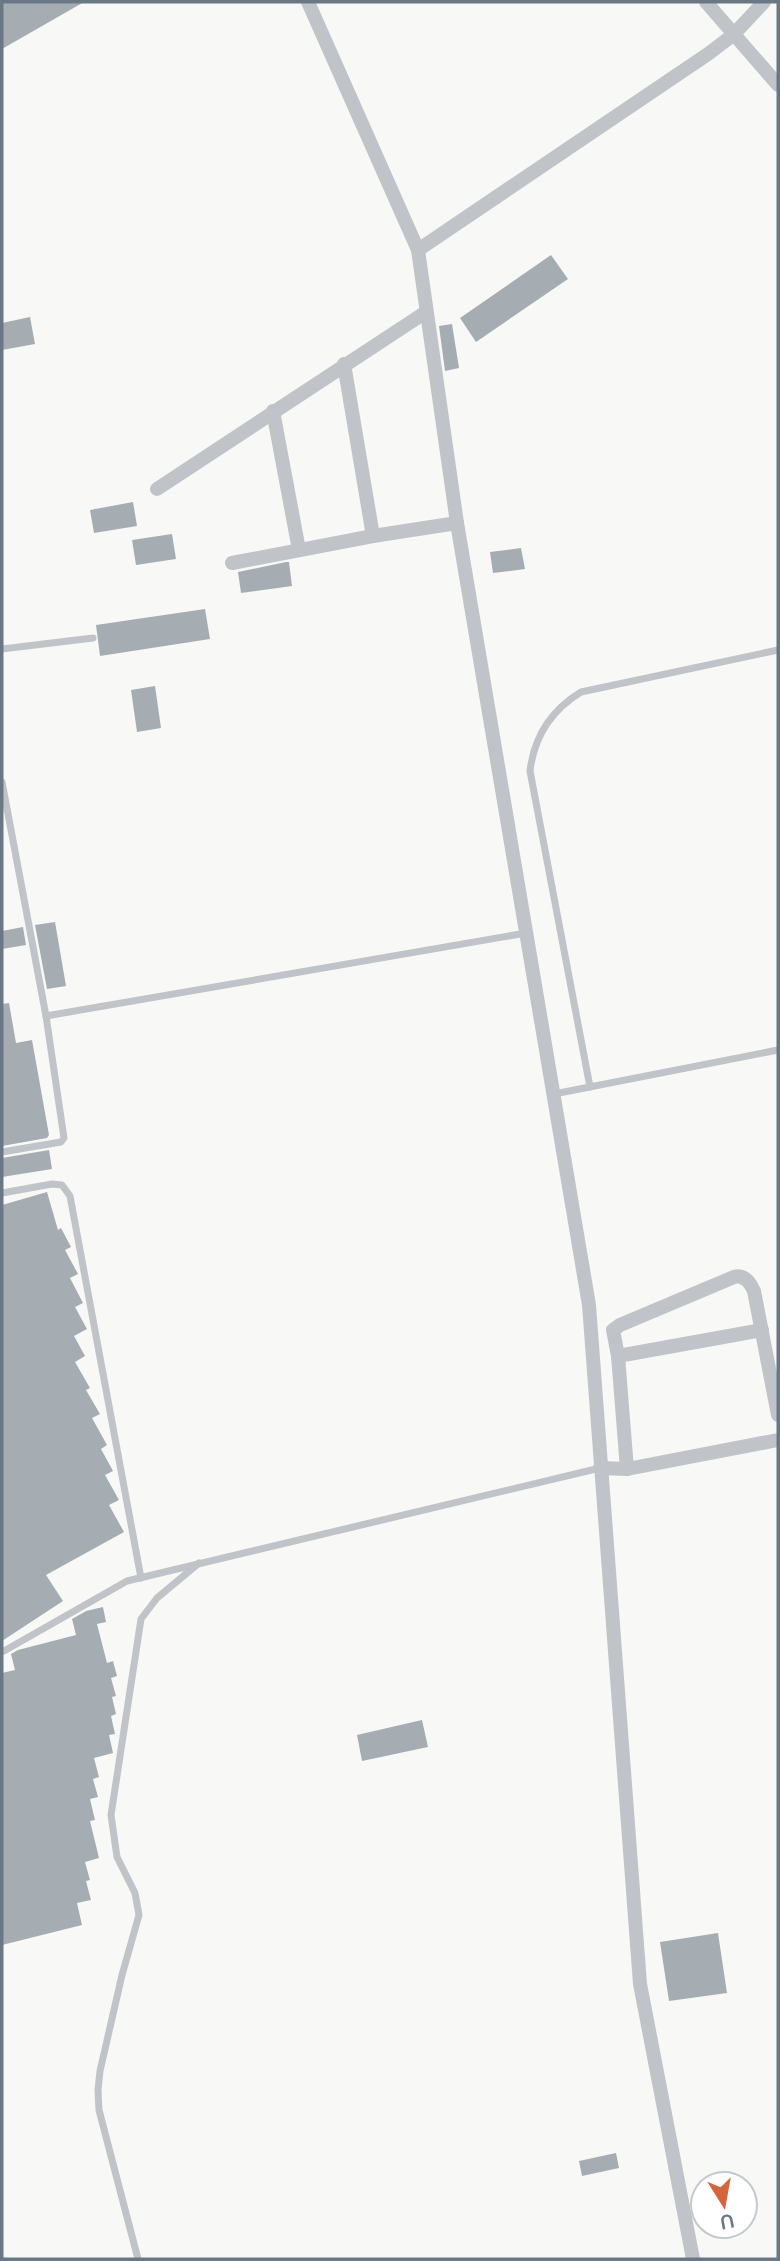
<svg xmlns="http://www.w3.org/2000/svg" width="780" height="2261" font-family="Lato,sans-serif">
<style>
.building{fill:#a5adb3}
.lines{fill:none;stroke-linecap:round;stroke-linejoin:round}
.lane{stroke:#c0c4c8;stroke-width:7}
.street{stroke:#c0c4c8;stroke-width:14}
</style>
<rect width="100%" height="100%" fill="#f8f9f6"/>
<g class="building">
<path d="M2,2H84L2,49Z"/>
<path d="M551,255L568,279L476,342L460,318Z"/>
<path d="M30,317L35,344L2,350V323Z"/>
<path d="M452,324L459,368L445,371L439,326Z"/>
<path d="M133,502L137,526L94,533L90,510Z"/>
<path d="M172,534L176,559L136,565L132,540Z"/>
<path d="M521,548L525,569L493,573L490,552Z"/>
<path d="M286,562H289L292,586L241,593L238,572Z"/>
<path d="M205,609L210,639L100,656L96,625Z"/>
<path d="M155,686L161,728L137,732L131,690Z"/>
<path d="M55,922L66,986L47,989L35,925Z"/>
<path d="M23,927L26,945L2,949V931Z"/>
<path d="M9,1003L16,1043L32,1040L49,1135L47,1138L2,1146V1004Z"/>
<path d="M49,1150L52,1169L2,1177V1158Z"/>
<path d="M47,1192L58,1230L61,1228L71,1247L65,1250L78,1274L70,1278L83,1303L75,1307L87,1329L74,1336L85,1356L75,1362L90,1388L86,1390L100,1414L92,1418L107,1445L101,1449L113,1471L105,1475L119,1500L109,1505L124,1532L46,1575L63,1601L2,1641V1205Z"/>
<path d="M103,1607L106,1622L97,1624L107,1663L113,1661L117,1676L111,1678L116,1696L112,1697L116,1714L111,1716L115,1734L109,1735L113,1753L94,1758L99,1777L93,1779L98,1797L90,1799L95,1820L90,1821L99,1858L85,1862L90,1880L86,1881L91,1900L77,1903L82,1925L2,1945V1673L15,1670L11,1654L18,1650L76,1635L72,1619L86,1611Z"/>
<path d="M422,1720L428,1747L362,1761L357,1735Z"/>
<path d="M718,1933L727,1993L669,2001L660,1942Z"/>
<path d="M616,2153L619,2168L582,2176L579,2161Z"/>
</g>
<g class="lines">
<g class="lane">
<path d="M2,649L93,638"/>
<path d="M2,782L46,1016"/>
<path d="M590,1087L530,771C534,737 550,711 581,692L778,650"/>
<path d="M554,1094L778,1050"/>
<path d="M2,1152L61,1142L64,1138L46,1016L526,933"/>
<path d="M2,1193L52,1184L62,1185L70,1196L141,1578"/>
<path d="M4,1651L127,1581L600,1468"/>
<path d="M138,2259L99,2110L98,2090L100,2071L122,1975L139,1915L135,1893L117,1857L111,1815L141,1619L157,1598L199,1563"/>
</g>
<g class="street">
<path d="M308,2L418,250L457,523L589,1305L640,1984L693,2259"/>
<path d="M706,2L778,85"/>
<path d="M418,250L708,54L733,35L764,2"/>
<path d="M344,364L373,536"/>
<path d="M273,411L299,550"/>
<path d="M157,489L426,312"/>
<path d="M232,563L373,536L457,523"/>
<path d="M618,1356L762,1330"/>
<path d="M600,1468L627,1469L778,1440"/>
<path d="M627,1469L618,1356L613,1330L620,1325L734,1277C744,1274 750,1282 754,1291L778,1415"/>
</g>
</g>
<rect width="780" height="2261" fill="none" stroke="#6a7885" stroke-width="7"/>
<g transform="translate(724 2205) rotate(169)"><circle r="33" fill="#ffffff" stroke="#c3c9ce" stroke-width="2"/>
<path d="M0-5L12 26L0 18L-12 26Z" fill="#d5653a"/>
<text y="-10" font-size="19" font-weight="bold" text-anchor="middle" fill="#6a7885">U</text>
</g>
</svg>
